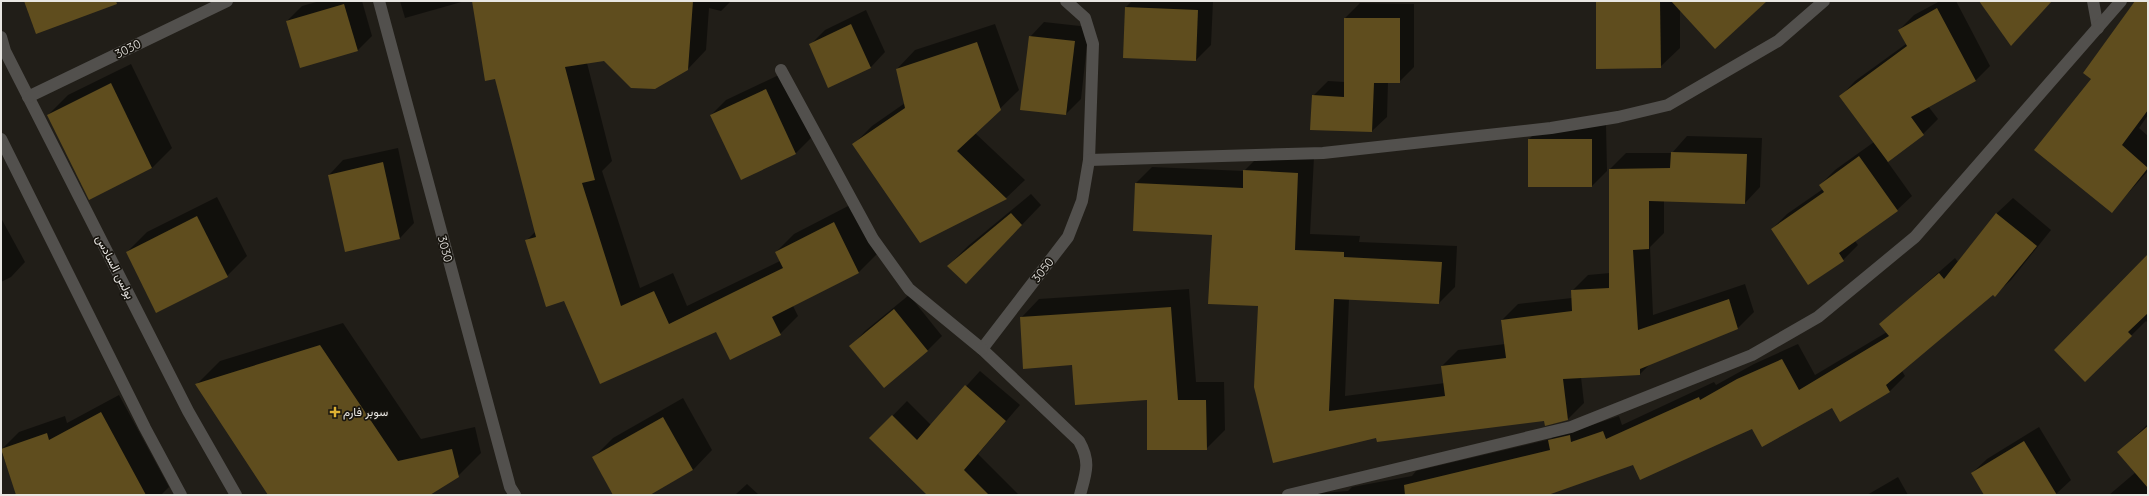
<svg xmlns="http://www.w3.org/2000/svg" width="2149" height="496" font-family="Quicksand,Vazirmatn,sans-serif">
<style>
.shadow{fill:#0007}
.building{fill:#5f4d1e}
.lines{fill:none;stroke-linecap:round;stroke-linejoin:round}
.minor{stroke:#52504d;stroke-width:12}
.poi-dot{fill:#deb133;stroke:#18150f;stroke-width:1.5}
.labels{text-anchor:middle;stroke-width:3.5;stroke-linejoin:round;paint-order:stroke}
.street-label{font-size:12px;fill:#e8e6e2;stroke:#18150f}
.poi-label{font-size:12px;fill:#e8e6e2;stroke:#18150f;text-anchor:start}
</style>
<rect width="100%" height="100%" fill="#211e18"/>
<g class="shadow">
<path d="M320,1H362L372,36L357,51L287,21L302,6Z"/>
<path d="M400,1H465L405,18Z"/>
<path d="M534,1H731L721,11L709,8L706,50L688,69L604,60L587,63L612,161L602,171L640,288L673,273L687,306L780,261L776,252L794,234L852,204L877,254L859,272L793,306L798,316L780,334L717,331L600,383L565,300L526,241L536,231Z"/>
<path d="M1132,1H1213L1211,45L1196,60L1126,7Z"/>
<path d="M1597,1H1680V48L1660,67Z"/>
<path d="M1940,1H1956L1990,66L1975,81L1928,106L1938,119L1923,134L1887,161L1912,196L1897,210L1855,241L1858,245L1843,260L1808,283L1772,229L1787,214L1823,189L1820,185L1835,170L1874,142L1841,96L1855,81L1906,44L1899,30L1914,15Z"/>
<path d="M2141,1H2148V115L2139,128L2148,136V171L2112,211L2093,79Z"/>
<path d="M1360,3L1414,4V67L1399,82H1388L1387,117L1372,131L1313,96L1328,81L1345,82V18Z"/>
<path d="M866,10L885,52L871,67L829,86L810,45L825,30Z"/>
<path d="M1044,22L1089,27L1081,99L1066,114L1030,37Z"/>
<path d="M995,24L1019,90L975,133L1025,180L1006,198L921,241L854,144L872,126L905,103L897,69L915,50Z"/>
<path d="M131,64L172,148L152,168L90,198L48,115L68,95Z"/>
<path d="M781,74L811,138L796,153L741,179L711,115L726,100Z"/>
<path d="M1544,124H1606L1607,171L1592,186L1529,139Z"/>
<path d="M1687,136L1762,138L1760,187L1745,203L1664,200V233L1650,247L1653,315L1745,284L1754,312L1738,328L1650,364L1640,374L1581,377L1584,403L1568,419L1546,424L1545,420L1377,437L1273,462L1259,305L1213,234L1134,230L1136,183L1152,167L1244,171L1260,155L1314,157L1310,234L1360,236L1359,242L1457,246L1455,287L1439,303L1349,299L1345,396L1445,383L1442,366L1458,350L1505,344L1502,320L1518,304L1572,298V291L1588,275L1610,273V169L1626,153H1672Z"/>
<path d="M398,148L414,223L400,238L329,175L343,160Z"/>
<path d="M1031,194L1041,205L966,283L948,266L968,246Z"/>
<path d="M217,197L247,256L227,276L127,252L147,232Z"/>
<path d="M2013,198L2051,230L2011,280L1995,295L1993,294L1902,371L1905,376L1890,391L1840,420L1832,407L1753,428L1634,464L1544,495H1294L1348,491L1352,487L1412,476L1416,471L1551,439L1565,425L1586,427L1619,416L1622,425L1714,382L1716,385L1754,364L1798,344L1815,375L1887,332L1880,324L1955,258L1958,262L1997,213Z"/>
<path d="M1,218L25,262L11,277L1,282Z"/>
<path d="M2148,255V323L2146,321L2085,381Z"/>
<path d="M1189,289L1196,382H1224L1225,430L1206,449L1148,399L1073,364L1021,318L1039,299Z"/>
<path d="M909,295L942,336L927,351L851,346L865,331Z"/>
<path d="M343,323L421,439L475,427L481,453L458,476L428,495H278L197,384L220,361Z"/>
<path d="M980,371L1020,405L978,454L1019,495H928L871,438L907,401L931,425Z"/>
<path d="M119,395L169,487L161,495H17L1,450L19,432L65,416L67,423Z"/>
<path d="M683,398L712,450L693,470L648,495H614L593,458L613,438Z"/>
<path d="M2148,424V495H2109L2143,466L2127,444Z"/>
<path d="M2039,427L2071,480L2055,495H1985L1972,473L1987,459Z"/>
<path d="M1898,477L1908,495H1867Z"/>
<path d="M747,484L759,495H735Z"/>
</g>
<g class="building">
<path d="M24,1H116L117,4L36,34Z"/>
<path d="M472,1H693L688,70L655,89L631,88L604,61L565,67L595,180L582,183L621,306L654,291L669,324L783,268L775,252L834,222L859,273L772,317L781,335L730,360L716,332L600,384L564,301L546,307L525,240L536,237L495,79L485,81Z"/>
<path d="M1596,1H1660L1661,68L1596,69Z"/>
<path d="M1671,1H1767L1715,49Z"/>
<path d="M1979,1H2052L2011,46Z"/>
<path d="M2135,1H2148V110L2122,145L2148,168L2112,213L2034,150L2091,79L2083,73Z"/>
<path d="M344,4L358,51L300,68L286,21Z"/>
<path d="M1125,7L1198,10L1196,61L1123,58Z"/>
<path d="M1937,8L1976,81L1911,117L1924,135L1888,162L1839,96L1907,46L1898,30Z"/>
<path d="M1344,18H1400V83H1374L1372,132L1310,130L1312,95L1344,97Z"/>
<path d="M851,24L871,68L828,88L809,44Z"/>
<path d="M1029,36L1075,41L1066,115L1020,110Z"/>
<path d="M977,42L1001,110L957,151L1007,199L920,243L852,144L905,108L896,69Z"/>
<path d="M111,83L152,168L89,200L47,115Z"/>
<path d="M766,89L796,154L741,180L710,115Z"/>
<rect x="1528" y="139" width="64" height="48"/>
<path d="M1671,152L1747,154L1745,204L1649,201V249L1633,250L1638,330L1729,299L1738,329L1640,369V375L1563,379L1568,420L1545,426L1544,421L1377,442L1376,438L1273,463L1254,387L1258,306L1208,304L1212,235L1133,231L1135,183L1243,188V170L1298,173L1295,250L1344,252V257L1442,262L1439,304L1334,299L1329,411L1445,396L1441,366L1506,358L1501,320L1572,311L1571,290L1609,288V169L1670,168Z"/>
<path d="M1859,156L1898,211L1839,253L1844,261L1808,285L1771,229L1824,192L1819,185Z"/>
<path d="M383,162L400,239L345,252L328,175Z"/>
<path d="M1011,213L1022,225L966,284L947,266Z"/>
<path d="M1996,213L2037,246L1995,297L1993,295L1886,385L1890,392L1840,422L1832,408L1762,447L1752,429L1640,480L1633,465L1548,495H1405L1404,485L1550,450L1548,440L1570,435L1571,442L1603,431L1606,439L1699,397L1700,400L1737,379L1782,359L1799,390L1889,336L1879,324L1939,273L1944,279Z"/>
<path d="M197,216L228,277L156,313L126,252Z"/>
<path d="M2148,254V313L2128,332L2132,336L2085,382L2054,350Z"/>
<path d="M1171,307L1178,400H1206L1207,450H1147V400L1075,405L1072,365L1023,369L1020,317Z"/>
<path d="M894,309L928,351L884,388L849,346Z"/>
<path d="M320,345L398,461L452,449L459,477L430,495H268L195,384Z"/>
<path d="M965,385L1006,421L964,470L989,495H927L869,438L892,415L917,440Z"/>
<path d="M101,412L146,495H16L1,449L47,433L49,440Z"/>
<path d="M663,417L693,470L650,495H613L592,457Z"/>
<path d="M2148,426V488L2117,452Z"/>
<path d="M2024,441L2057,495H1984L1971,473Z"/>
</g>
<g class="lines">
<g class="minor">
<path d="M379,1L510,487L515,495"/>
<path d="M1066,1L1085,18L1093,44L1089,160L1082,201L1068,237L982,349L1079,441C1091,462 1086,473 1080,495"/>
<path d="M2093,1L2098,28"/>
<path d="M1,37L5,51L188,411L236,495"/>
<path d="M781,70L873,239L909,289L982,349"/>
<path d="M28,97L227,1"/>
<path d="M1,139L145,428L181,495"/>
<path d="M1089,160L1323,153L1551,128L1618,117L1668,105L1778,41L1824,1"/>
<path d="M1288,495L1571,427L1752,355L1818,317L1915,237L2121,1"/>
</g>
</g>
<path class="poi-dot" d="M333 406h4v4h4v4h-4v4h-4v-4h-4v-4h4z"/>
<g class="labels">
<g class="street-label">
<text transform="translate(128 49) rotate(-26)" y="4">3030</text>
<text transform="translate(445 249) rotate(75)" y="4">3030</text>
<text transform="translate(115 267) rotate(63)" y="4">بولس السادس</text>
<text transform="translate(1043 270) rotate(-52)" y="4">3050</text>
</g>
<g class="poi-label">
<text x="343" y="416">سوبر فارم</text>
</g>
</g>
<rect width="2149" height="496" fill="none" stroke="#e8e6e2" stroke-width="4"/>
</svg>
